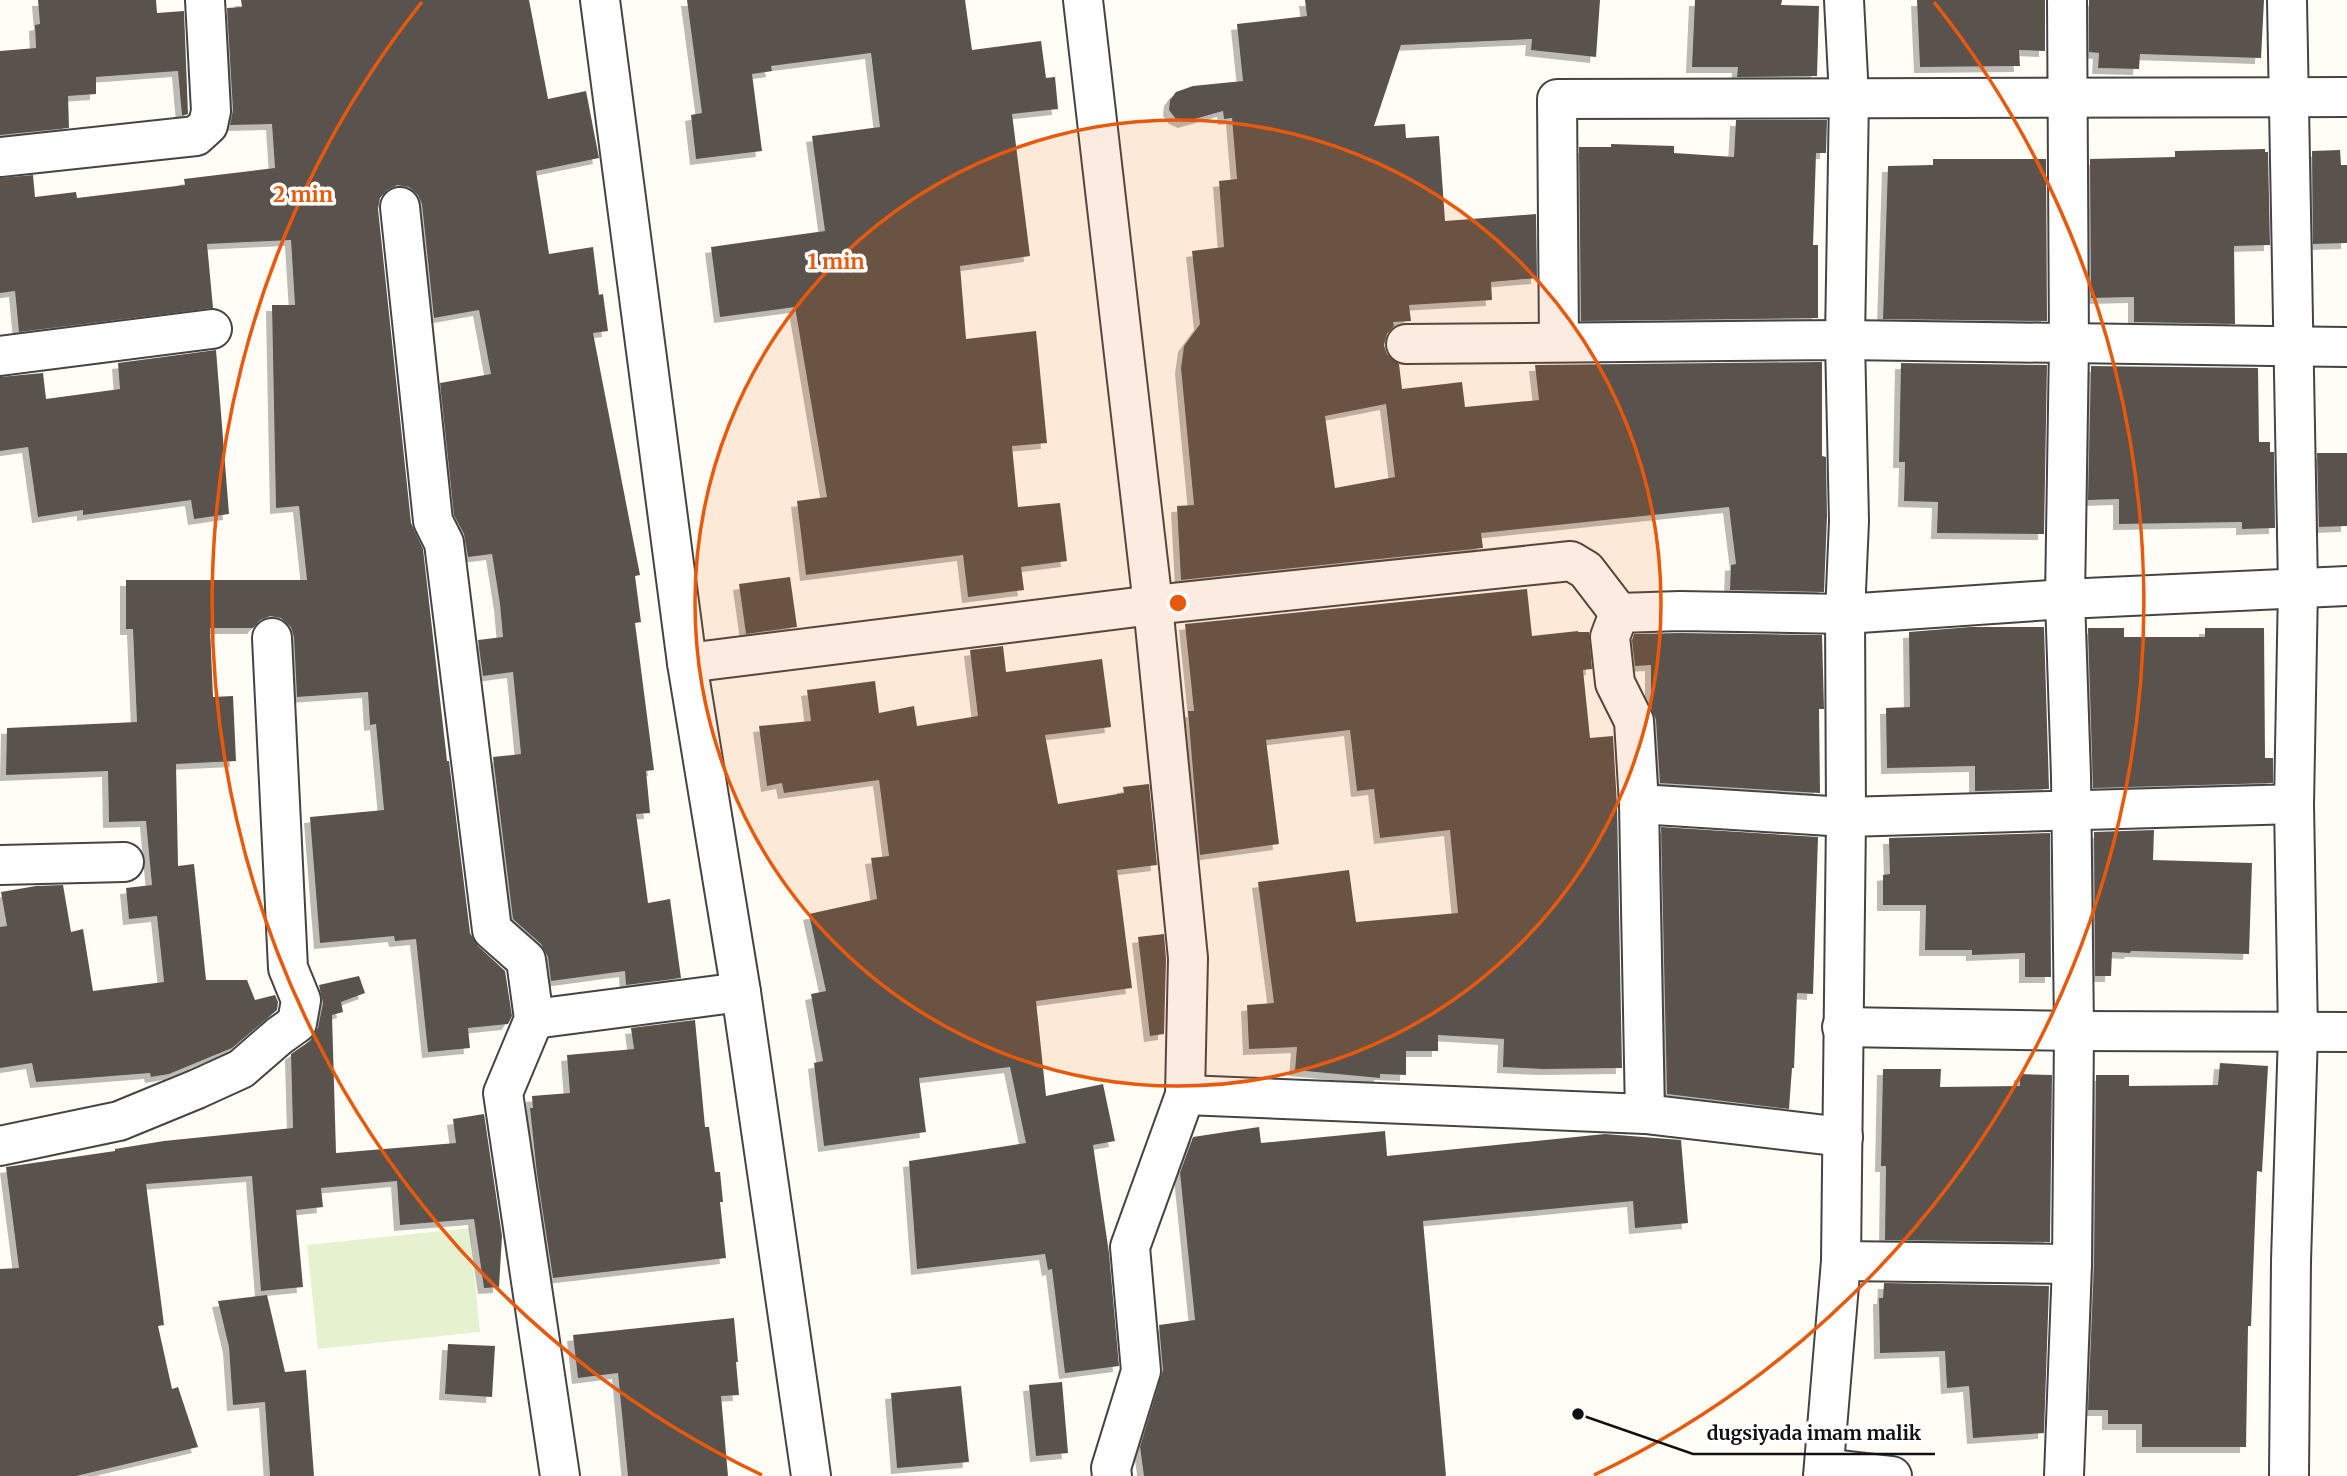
<svg xmlns="http://www.w3.org/2000/svg" width="2347" height="1476" font-family="Merriweather,serif">
<style>
.pitch{fill:#e6f2cf}
.building{fill:#5a524d;fill-rule:evenodd;filter:url(#shadow)}
.lines{fill:none;stroke-linecap:round;stroke-linejoin:round}
.minor-casing{stroke:#444;stroke-width:42}
.minor{stroke:#fff;stroke-width:38}
.ring{fill:none;stroke:#e8590c;stroke-width:3.5}
.centre{fill:#e8590c;stroke:#fff;stroke-width:3.5}
.ring-label{font-size:21px;text-anchor:middle;font-weight:bold;fill:#e8590c;stroke:#fff;stroke-width:7;stroke-linejoin:round;paint-order:stroke}
.leader{fill:none;stroke:#111;stroke-width:2.5}
.callout-dot{fill:#111;stroke:#fff;stroke-width:2.5}
.callout-label{font-size:19px;text-anchor:middle;font-weight:bold;fill:#111;stroke:#fff;stroke-width:7;stroke-linejoin:round;paint-order:stroke}
</style>
<defs>
<filter id="shadow"><feDropShadow dx="-6" dy="6" stdDeviation="0" flood-color="#0004"/></filter>
</defs>
<rect width="100%" height="100%" fill="#fffdf5"/>
<path class="pitch" d="M470,1228L480,1332L318,1349L307,1245Z"/>
<g class="building">
<path d="M38,0H156L157,13L184,11L188,114L182,116L178,71L96,77V94L68,96L69,128L0,135V51L36,48L35,25L40,24Z"/>
<path d="M241,0H529L548,99L586,91L599,158L536,171L549,254L593,247L599,295L603,294L608,331L593,333L640,575L635,576L641,622L635,623L654,770L646,771L650,813L636,814L648,903L670,899L681,978L626,985L625,971L551,981L548,957L541,944L513,919L493,757L521,754L513,672L483,676L478,640L503,637L500,604L492,554L468,557L464,534L454,515L440,383L491,374L479,310L434,318L422,204L418,195L409,187L397,185L387,190L380,198L378,209L411,523L423,549L447,761H449L470,933L478,946L505,971L512,1016L508,1024L468,1028L470,1048L428,1052L416,939L395,941L394,936L320,943L310,817L384,810L376,724L370,725L368,692L297,697L294,637L291,627L281,618L270,616L260,620L253,628H210L213,697L233,696L236,761L176,764L178,866L194,864L206,980H247L255,1000L275,995L278,1002L277,1010L232,1048L169,1074L151,1077L150,1073L36,1082L32,1063L0,1068V927L7,926L1,892L36,886L63,885L71,932L83,929L93,991L164,982L157,916L129,919L126,888L152,885L146,821L109,822L108,771L6,775L7,728L137,722L133,629H126V580H307L299,506L276,508L272,305H295L291,240L207,244L213,308L19,332L15,291L0,293V178L33,175L35,197L76,192L77,198L185,185L184,179L275,168L272,124L230,125L233,110L227,8L242,7Z"/>
<path d="M687,0H965L972,50L1041,41L1046,78L1055,77L1058,109L1012,114L1030,256L960,266L966,339L1036,331L1047,443L1012,446L1018,507L1060,503L1067,561L1021,567L1024,590L968,597L963,555L806,575L797,501L827,497L795,307L720,317L711,247L825,231L812,136L880,127L871,53L771,66L772,71L752,74L762,151L696,159L691,115L702,113Z"/>
<path d="M1305,0H1600L1596,57L1531,50L1532,39L1401,45L1374,126L1405,124L1406,138L1439,136L1445,221L1536,214L1537,278L1491,282L1492,300L1409,305L1411,321L1393,322L1394,326L1387,334L1384,345L1387,354L1399,364L1402,389L1462,382L1465,407L1539,400L1535,365L1822,362V456L1826,457L1827,516L1824,592L1730,590L1731,565L1736,564L1729,507L1481,533L1483,548L1181,580L1177,506L1194,505L1181,368L1184,346L1200,324L1192,251L1224,247L1219,181L1237,179L1232,118L1224,119L1223,111L1184,122L1175,118L1169,110L1170,100L1176,92L1193,86L1243,81L1237,24L1307,16ZM1386,404L1395,477L1335,488L1325,416Z"/>
<path d="M1695,0H1782L1781,5L1819,6L1817,76L1737,77L1738,67H1692Z"/>
<path d="M1917,0H2045V51L2019,50L2020,66L1920,67Z"/>
<path d="M2089,0H2264L2261,58L2140,54L2139,69L2098,68L2099,53L2089,52Z"/>
<path d="M1736,120H1827L1826,153H1816L1813,245H1818V318L1581,321L1579,147H1611V144L1674,146V153L1734,157Z"/>
<path d="M2265,149V152H2268L2270,245L2234,246L2235,324L2134,322V297L2091,298L2090,159L2175,157V151Z"/>
<path d="M2340,150L2341,165H2347V243L2313,244L2312,151Z"/>
<path d="M1933,159H2046L2047,321L1883,319L1888,166L1933,165Z"/>
<path d="M216,350L229,514L194,519L191,500L83,515V510L38,517L28,447L0,451V377L43,373L46,399L120,389L118,363Z"/>
<path d="M1901,363L2047,365L2044,534L1937,533L1938,502L1904,501L1905,462H1899Z"/>
<path d="M2091,366L2258,368L2259,442H2270V452H2274L2275,528L2242,529V522L2119,524V499L2088,500Z"/>
<path d="M2317,453H2347V526L2319,527Z"/>
<path d="M790,577L797,627L746,634L739,584Z"/>
<path d="M1527,589L1532,636L1578,631V632H1589L1592,669L1583,670L1590,738L1613,736L1617,805L1622,1068L1543,1069L1503,1067L1504,1039L1438,1035V1051H1406V1075L1380,1074V1078L1295,1070L1297,1047L1249,1049L1247,1005L1274,1003L1258,882L1349,870L1356,922L1458,913L1450,830L1380,838L1374,789L1357,791L1350,730L1266,740L1279,844L1200,855L1188,711H1194L1185,624Z"/>
<path d="M1970,627H2044L2049,789L1975,791V766L1887,768L1886,708L1910,707L1909,632Z"/>
<path d="M2088,628H2124V637H2205V628H2264L2265,758H2273V783L2093,788Z"/>
<path d="M1680,633L1822,635L1824,709H1819L1820,793L1660,783L1656,720L1651,707V665L1635,666L1632,640L1634,634Z"/>
<path d="M1003,646L1006,672L1102,659L1111,727L1045,735L1058,804L1124,793L1123,787L1149,784L1157,865L1117,870L1132,988L1036,1001L1046,1096L1103,1084L1115,1141L1093,1145L1109,1253L1119,1366L1065,1373L1052,1269L1048,1270L1045,1254L917,1269L909,1161L1026,1143L1010,1067L919,1078L926,1132L824,1146L814,1063L823,1061L811,994L826,991L809,914L877,899L871,858L889,856L879,780L784,793L782,783L767,786L759,726L811,721L807,690L875,681L879,713L914,706L917,726L978,716L970,650Z"/>
<path d="M1661,827L1818,837L1813,994L1797,993L1794,1068H1792L1789,1109L1667,1094Z"/>
<path d="M2154,830L2153,860L2252,863L2249,954L2131,951L2130,953L2112,952L2111,976H2095L2094,832Z"/>
<path d="M2050,833L2051,977H2025V953L1972,955V950H1925L1926,905H1883V875L1890,874L1889,838Z"/>
<path d="M1164,934L1166,959L1164,1034L1150,1036L1138,937Z"/>
<path d="M359,976L365,993L341,1002L343,1012L332,1015L336,1153L456,1143L453,1119L484,1114L502,1236L499,1287L484,1288L474,1219L400,1225L397,1181L321,1188L323,1207L296,1210L303,1287L261,1291L252,1176L146,1184L164,1325L158,1326L172,1389L178,1387L198,1447L76,1476H0V1269L19,1268L6,1167L115,1151V1149L164,1141L293,1128L291,1054L310,1041L318,1028L323,1003L319,985Z"/>
<path d="M695,1020L705,1127H709L715,1172H720L723,1202H720L726,1258L553,1278L537,1174L530,1108H533L532,1096L570,1093L567,1055L634,1049L631,1028Z"/>
<path d="M2220,1063L2268,1066L2262,1172L2257,1171L2251,1326H2248L2246,1447H2142V1424H2108V1410H2088L2094,1264L2096,1075H2129V1086L2218,1085Z"/>
<path d="M1883,1069H1941L1940,1087L2020,1086V1074L2052,1075L2050,1242L1885,1240L1886,1166H1881Z"/>
<path d="M1259,1127L1261,1143L1385,1131L1387,1156L1605,1134L1681,1140L1688,1223L1635,1228L1633,1201L1423,1221L1446,1476H1144L1140,1447L1163,1370L1159,1325L1195,1320L1180,1173L1193,1137Z"/>
<path d="M1884,1283L2049,1286L2044,1433L1973,1438L1969,1386L1947,1388L1945,1351L1880,1353L1879,1298H1883Z"/>
<path d="M267,1295L285,1372L306,1370L314,1476H270L265,1402L233,1405L229,1347L218,1301Z"/>
<path d="M734,1318L738,1362H736L739,1395L721,1396L728,1476H628L618,1373L578,1378L573,1335Z"/>
<path d="M448,1344L495,1346L492,1397L445,1394Z"/>
<path d="M1062,1382L1068,1453L1036,1456L1029,1385Z"/>
<path d="M961,1386L969,1462L897,1468L891,1393Z"/>
</g>
<g class="lines">
<g class="minor-casing">
<g id="minor">
<path d="M600,0L687,663L741,992L811,1476"/>
<path d="M1083,0L1153,605L1188,958L1185,1095L1130,1247L1141,1371L1111,1468L1112,1476"/>
<path d="M2287,0L2298,587L2294,804L2298,1033L2291,1261L2289,1476"/>
<path d="M0,157L196,136L208,125L211,111L205,0"/>
<path d="M400,207L433,521L444,543L492,930L526,960L534,1019L503,1093L560,1476"/>
<path d="M1559,342L1557,99L2347,97"/>
<path d="M1406,344L1845,340L2347,347"/>
<path d="M0,356L212,329"/>
<path d="M1619,613L1680,611L1845,614L2065,599L2347,586"/>
<path d="M1619,613L1610,637L1615,683L1634,721L1639,804L1645,1114"/>
<path d="M687,663L1153,605L1571,561L1586,570L1619,613"/>
<path d="M1639,804L1846,817L2294,804"/>
<path d="M0,865L124,862"/>
<path d="M534,1019L741,992"/>
<path d="M1842,1027L2074,1031L2347,1032"/>
<path d="M1185,1095L1645,1114L1843,1137"/>
<path d="M0,1146L119,1121L197,1089L241,1069L279,1036L297,1023L301,1000L288,968L272,638"/>
<path d="M1841,1261L2072,1264"/>
<path d="M1824,1468L1892,1476"/>
<path d="M1823,1476L1841,1261L1846,817L1845,614L1849,521L1845,340L1849,97L1844,0"/>
<path d="M2064,1476L2072,1264L2074,1031L2071,776L2065,599L2069,344L2067,0"/>
</g>
</g>
<use href="#minor" class="minor"/>
</g>
<circle cx="1178" cy="603" r="483" fill="#e8590c" fill-opacity=".12"/>
<g class="ring">
<circle cx="1178" cy="603" r="483"/>
<path d="M762 1475A966 966 0 0 1 422 2M1934 2A966 966 0 0 1 1594 1475"/>
</g>
<circle cx="1178" cy="603" r="10" class="centre"/>
<g class="ring-label">
<text x="303" y="202">2 min</text>
<text x="836" y="269">1 min</text>
</g>
<path class="leader" d="M1578 1414L1693 1454H1935"/>
<circle class="callout-dot" cx="1578" cy="1414" r="7"/>
<g class="callout-label">
<text x="1814" y="1440">dugsiyada imam malik</text>
</g>
</svg>
